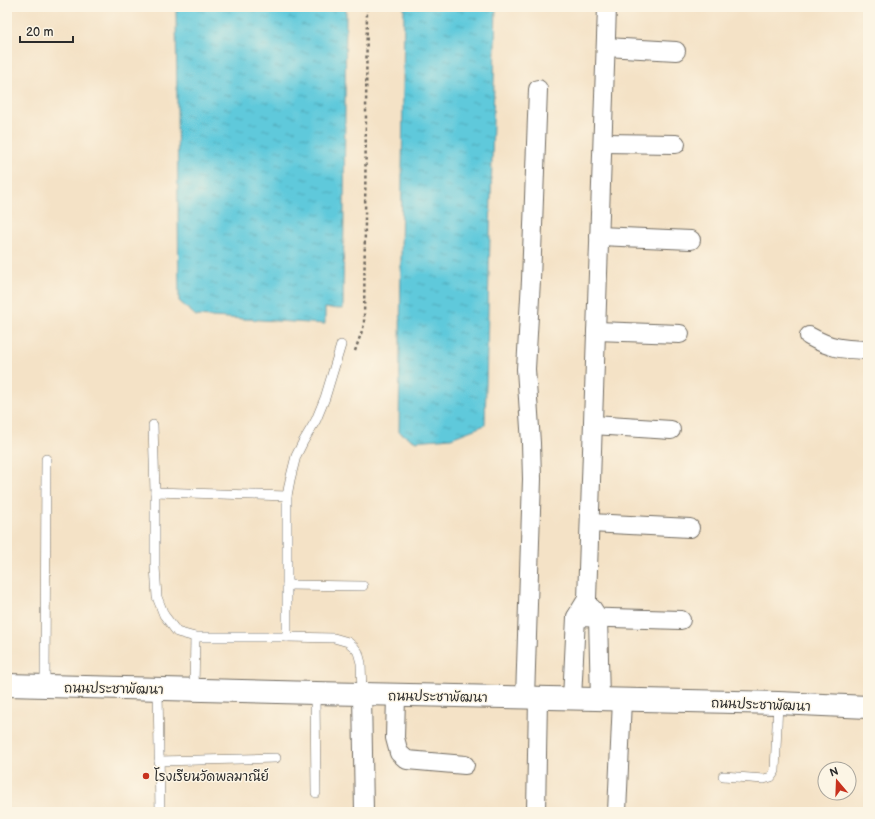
<svg xmlns="http://www.w3.org/2000/svg" width="875" height="819" font-family="'Balsamiq Sans','Playpen Sans Thai',sans-serif">
<style>
.water{fill:url(#water-ripples);stroke:#457a83}
.lines{fill:none;stroke-linecap:round;stroke-linejoin:round}
.service-casing{stroke:#716b61;stroke-width:10}
.minor-casing{stroke:#716b61;stroke-width:20}
.tertiary-casing{stroke:#716b61;stroke-width:24}
.path{stroke:#716b61;stroke-width:2.5;stroke-dasharray:3 3;stroke-linecap:butt}
.service{stroke:#fff;stroke-width:9}
.minor{stroke:#fff;stroke-width:18}
.tertiary{stroke:#fff;stroke-width:22}
.poi-dot{fill:#c8321e;stroke:#fcf5e5;stroke-width:1.5}
.labels{text-anchor:middle;stroke-width:3;stroke-linejoin:round;paint-order:stroke}
.street-label{font-size:13px;fill:#2b2b2b;stroke:#fcf5e5}
.poi-label{font-size:13px;fill:#2b2b2b;stroke:#fcf5e5;text-anchor:start}
</style>
<defs>
<pattern id="water-ripples" width="26" height="14" patternUnits="userSpaceOnUse"><rect width="26" height="14" fill="#5fc9db"/><path d="M2 4q2-2 4 0t4 0M15 11q2-2 4 0t4 0" fill="none" stroke="#4fa3b2"/></pattern>
</defs>
<rect width="100%" height="100%" fill="#fcf5e5"/>
<filter id="ink" filterUnits="userSpaceOnUse"><feTurbulence type="fractalNoise" baseFrequency=".025" numOctaves="2"/><feDisplacementMap in="SourceGraphic" scale="8" xChannelSelector="R" yChannelSelector="G"/><feConvolveMatrix kernelMatrix="1 2 1 2 8 2 1 2 1" color-interpolation-filters="sRGB"/></filter>
<filter id="wash" filterUnits="userSpaceOnUse"><feTurbulence type="fractalNoise" baseFrequency=".012" numOctaves="4" result="noise"/><feDisplacementMap in="SourceGraphic" scale="16" xChannelSelector="R" yChannelSelector="G"/><feGaussianBlur stdDeviation="0.9" result="paint"/><feColorMatrix in="noise" values="0 0 0 0 0 0 0 0 0 0 0 0 0 0 0 0 0 1.4 0 .05"/><feComposite in="paint" operator="in"/></filter>
<g filter="url(#wash)">
<rect width="100%" height="100%" fill="#f4e2c6"/>
<g class="water">
<path d="M176,7H346L343,309L325,308V324L196,316L179,301Z"/>
<path d="M404,7H496L485,425L451,438L414,441L399,432Z"/>
</g>
</g>
<g filter="url(#ink)">
<g class="lines">
<g class="service-casing">
<g id="service">
<path d="M153,425L155,492V566L157,597L164,615L177,632L195,637H287L334,638L348,642L354,647L358,652L361,663L362,694"/>
<path d="M155,492L287,496L290,480L296,456L303,442L316,420L325,398L341,345"/>
<path d="M287,585L363,586"/>
<path d="M287,637V496"/>
<path d="M45,686L46,459"/>
<path d="M158,689L160,812"/>
<path d="M194,690L195,637"/>
<path d="M315,693L316,793"/>
<path d="M159,761L276,758"/>
<path d="M723,776L764,779L771,777L775,771L778,703"/>
</g>
</g>
<g class="minor-casing">
<g id="minor">
<path d="M606,47L676,51"/>
<path d="M603,143L676,144"/>
<path d="M599,236L691,240"/>
<path d="M596,331L680,334"/>
<path d="M809,336C832,349 842,349 868,350"/>
<path d="M593,425L671,430"/>
<path d="M590,523L690,528"/>
<path d="M592,608L598,617L600,700"/>
<path d="M576,617L681,620"/>
<path d="M362,694L364,812"/>
<path d="M396,695L395,738L399,753L407,760L465,765"/>
<path d="M525,698L532,479L531,443L526,369L531,280L538,89"/>
<path d="M572,699L576,617L587,599L607,7"/>
<path d="M536,812L538,698"/>
<path d="M617,812L622,700"/>
</g>
</g>
<g class="tertiary-casing">
<path id="tertiary" d="M7,685L315,693L778,703L868,707"/>
</g>
<path class="path" d="M355,351L364,325L367,7"/>
<use href="#service" class="service"/>
<use href="#minor" class="minor"/>
<use href="#tertiary" class="tertiary"/>
</g>
</g>
<circle class="poi-dot" cx="146" cy="776" r="4"/>
<g class="labels">
<g class="street-label">
<text transform="translate(114 688) rotate(1)" y="5">ถนนประชาพัฒนา</text>
<text transform="translate(438 696) rotate(1)" y="5">ถนนประชาพัฒนา</text>
<text transform="translate(761 704) rotate(2)" y="5">ถนนประชาพัฒนา</text>
</g>
<g class="poi-label">
<text x="154" y="781">โรงเรียนวัดพลมาณีย์</text>
</g>
</g>
<rect width="875" height="819" fill="none" stroke="#fcf5e5" stroke-width="24"/>
<g transform="translate(837 781) rotate(341)"><circle r="19" fill="#fcf5e5" stroke="#a8a49b"/>
<path d="M0-3L7 15L0 10L-7 15Z" fill="#c8321e"/>
<text y="-6" font-size="11" font-weight="bold" text-anchor="middle" fill="#2b2b2b">N</text>
</g>
<path d="M20 36v6h53v-6" fill="none" stroke="#2b2b2b" stroke-width="2"/>
<text x="26" y="36" font-size="12" fill="#2b2b2b" stroke="#fcf5e5" stroke-width="3" paint-order="stroke">20 m</text>
</svg>
